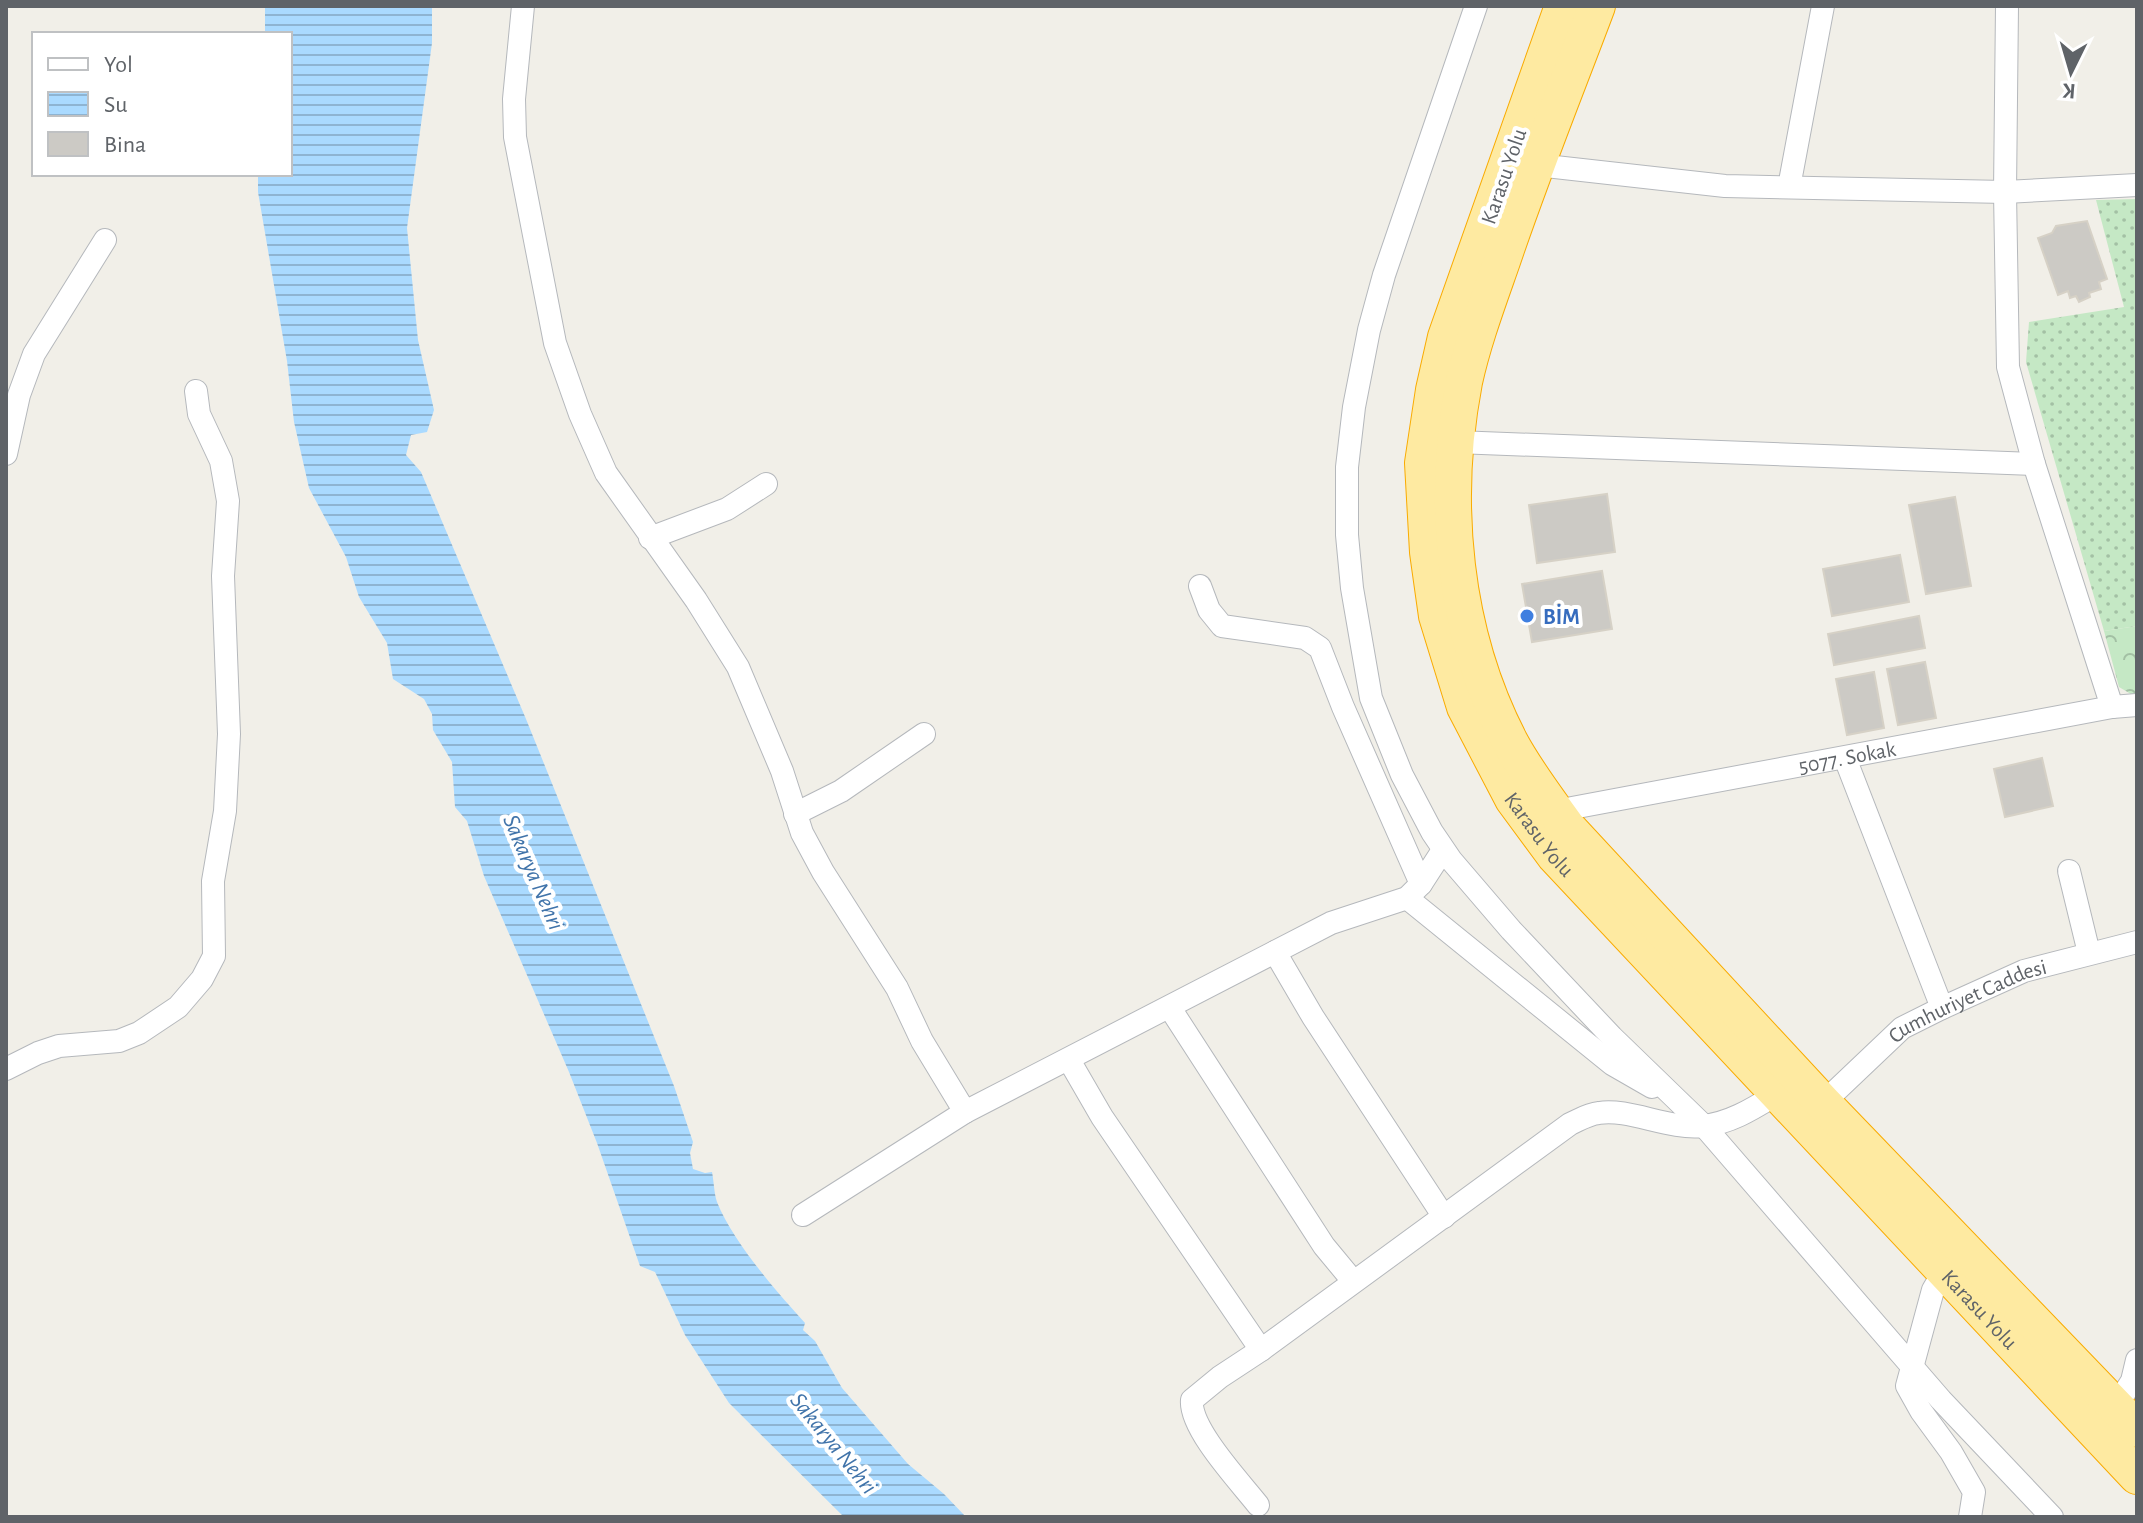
<svg xmlns="http://www.w3.org/2000/svg" width="2143" height="1523" font-family="'Alegreya Sans',sans-serif">
<style>
.grass{fill:url(#grass-dots)}
.forest{fill:url(#forest-crowns)}
.water{fill:url(#water-rules)}
.building{fill:#cccac5;stroke:#d6d1c6;stroke-width:2}
.lines{fill:none;stroke-linecap:round;stroke-linejoin:round}
.minor-casing{stroke:#b5b8bc;stroke-width:24}
.trunk-casing{stroke:#f9ab00;stroke-width:38}
.minor{stroke:#fff;stroke-width:22}
.trunk{stroke:#feeaa1;stroke-width:36}
.shop-dot{fill:#3f7fe0;stroke:#fff;stroke-width:3}
.labels{text-anchor:middle;stroke-width:8;stroke-linejoin:round;paint-order:stroke}
.street-label{font-size:22px;fill:#5f6368;stroke:#fff}
.shop-label{font-size:22px;font-weight:bold;fill:#366cbe;stroke:#fff;text-anchor:start}
.water-label{font-size:24px;font-style:italic;fill:#4174aa;stroke:#fff}
</style>
<defs>
<pattern id="grass-dots" width="8" height="8" patternUnits="userSpaceOnUse" patternTransform="scale(2)"><rect width="8" height="8" fill="#c5e8c5"/><path d="M2 2h.1M6 6h.1" fill="none" stroke="#a3c0a4" stroke-width="1.8" stroke-linecap="round"/></pattern>
<pattern id="forest-crowns" width="20" height="18" patternUnits="userSpaceOnUse" patternTransform="scale(2)"><rect width="20" height="18" fill="#c5e8c5"/><path d="M2 6a3 3 0 1 1 6 0M12 15a3 3 0 1 1 6 0" fill="none" stroke="#a3c0a4"/></pattern>
<pattern id="water-rules" width="6" height="5" patternUnits="userSpaceOnUse" patternTransform="scale(2)"><rect width="6" height="5" fill="#aadaff"/><path d="M0 2.5h6" fill="none" stroke="#8eb4d2"/></pattern>
</defs>
<rect width="100%" height="100%" fill="#f1efe8"/>
<path class="grass" d="M2137,199V626L2104,631L2026,362L2029,322L2124,307L2096,200Z"/>
<path class="forest" d="M2137,626V697H2136L2119,687L2104,631Z"/>
<path class="water" d="M265,6H432V43L407,228L418,340L434,410L427,432L411,435L406,455L421,472L526,719L674,1086L693,1142L690,1153L693,1169L705,1173L712,1172C714,1182 714,1193 717,1202C733,1242 776,1291 805,1323L803,1330L815,1341L842,1388L908,1464L944,1494L966,1517H844L729,1403L685,1335L655,1272L640,1266L597,1143L569,1072L484,876L467,821L455,807L452,762L433,730L432,714L424,699L393,679L387,643L359,597L346,557L309,488L294,422L287,361L258,192V174H290V34H265Z"/>
<g class="building">
<path d="M2087,221L2107,279L2099,282L2101,289L2089,293L2090,297L2079,302L2076,296L2070,298L2068,291L2058,295L2038,238L2052,233L2056,226Z"/>
<path d="M1607,494L1615,552L1537,563L1529,505Z"/>
<path d="M1955,497L1971,586L1926,594L1909,505Z"/>
<path d="M1900,555L1909,602L1832,616L1823,569Z"/>
<path d="M1602,571L1612,629L1532,642L1522,584Z"/>
<path d="M1919,616L1925,648L1834,665L1828,634Z"/>
<path d="M1925,662L1936,718L1898,725L1887,669Z"/>
<path d="M1874,672L1884,728L1847,735L1836,679Z"/>
<path d="M2042,758L2053,806L2005,817L1994,769Z"/>
</g>
<g class="lines">
<g class="minor-casing">
<g id="minor">
<path d="M523,6L514,99L515,137L555,343L580,414L606,473L696,600L738,667L782,771L802,833L823,872L897,988L922,1041L965,1112L1331,923L1407,898L1421,884L1443,850"/>
<path d="M1476,6L1384,275L1369,330L1354,407L1347,467V535L1352,588L1371,698L1402,775L1432,832L1451,860L1511,930L1612,1037L1704,1126L1941,1400L2052,1517"/>
<path d="M2007,6L2005,192L2008,367L2034,464L2112,707"/>
<path d="M1537,165L1725,186L2005,192L2137,185"/>
<path d="M1789,187L1823,6"/>
<path d="M1456,442L2034,464"/>
<path d="M6,454L19,395L34,354L105,240"/>
<path d="M650,538L727,509L766,484"/>
<path d="M1200,586L1209,610L1222,626L1305,638L1320,648L1343,707L1421,884"/>
<path d="M1845,758L1942,1008"/>
<path id="s1" d="M1556,811L2112,707L2137,705"/>
<path d="M795,814L841,791L924,734"/>
<path d="M2069,871L2089,953"/>
<path d="M1407,898L1612,1064L1652,1087"/>
<path d="M1275,952L1313,1017L1444,1217"/>
<path d="M1170,1008L1324,1246L1353,1281"/>
<path d="M1069,1060L1102,1117L1261,1350"/>
<path d="M6,1069L38,1053L59,1046L119,1041L139,1033L178,1007L202,979L214,956L213,881L225,811L229,734L223,576L228,501L221,461L199,414L196,391"/>
<path id="s2" d="M1823,1103L1902,1028L1942,1008L2024,971L2137,942"/>
<path d="M803,1215L965,1112"/>
<path d="M1944,1271L1933,1290L1907,1386L1921,1411L1951,1452L1974,1492L1970,1517"/>
<path d="M2116,1406L2132,1381L2137,1360"/>
<path d="M1258,1505C1240,1482 1189,1428 1192,1400L1220,1377L1261,1350L1570,1124C1579,1120 1588,1114 1599,1113C1629,1108 1669,1130 1703,1126C1731,1123 1754,1108 1777,1094"/>
</g>
</g>
<g class="trunk-casing">
<g id="trunk">
<path id="s3" d="M1563,6L1446,337L1434,390L1423,463L1428,552L1437,616L1465,707L1513,799L1555,856L2137,1476"/>
<path d="M1597,6C1565,91 1531,175 1502,261C1488,301 1473,341 1464,382C1441,502 1453,632 1510,742C1526,772 1547,799 1567,827L1823,1103L2137,1429"/>
</g>
</g>
<use href="#minor" class="minor"/>
<use href="#trunk" class="trunk"/>
</g>
<circle class="shop-dot" cx="1527" cy="616" r="8"/>
<g class="labels">
<g class="street-label">
<text transform="translate(1503 176) rotate(-71)" y="8">Karasu Yolu</text>
<text dy="8" stroke="none"><textPath href="#s1" startOffset="296">5077. Sokak</textPath></text>
<text dy="8" stroke="none"><textPath href="#s3" startOffset="876">Karasu Yolu</textPath></text>
<text dy="8" stroke="none"><textPath href="#s2" startOffset="180">Cumhuriyet Caddesi</textPath></text>
<text dy="8" stroke="none"><textPath href="#s3" startOffset="1524">Karasu Yolu</textPath></text>
</g>
<g class="shop-label">
<text x="1543" y="624">BİM</text>
</g>
<g class="water-label">
<text transform="translate(534 872) rotate(67)" y="8">Sakarya Nehri</text>
<text transform="translate(834 1443) rotate(51)" y="8">Sakarya Nehri</text>
</g>
</g>
<rect width="2143" height="1523" fill="none" stroke="#5f6368" stroke-width="16"/>
<rect x="32" y="32" width="260" height="144" fill="#ffffff" stroke="#bfc1c3" stroke-width="2"/>
<rect x="48" y="58" width="40" height="12" fill="#ffffff" stroke="#bfc1c3" stroke-width="2"/>
<text x="104" y="72" font-size="24" fill="#5f6368">Yol</text>
<rect x="48" y="92" width="40" height="24" fill="url(#water-rules)" stroke="#bfc1c3" stroke-width="2"/>
<text x="104" y="112" font-size="24" fill="#5f6368">Su</text>
<rect x="48" y="132" width="40" height="24" fill="#cccac5" stroke="#bfc1c3" stroke-width="2"/>
<text x="104" y="152" font-size="24" fill="#5f6368">Bina</text>
<g transform="translate(2071 72) rotate(185)" stroke="#ffffff" stroke-width="6" paint-order="stroke">
<path d="M0-6L14 30L0 20L-14 30Z" fill="#5f6368"/>
<text y="-12" font-size="22" font-weight="bold" text-anchor="middle" fill="#5f6368">K</text>
</g>
</svg>
